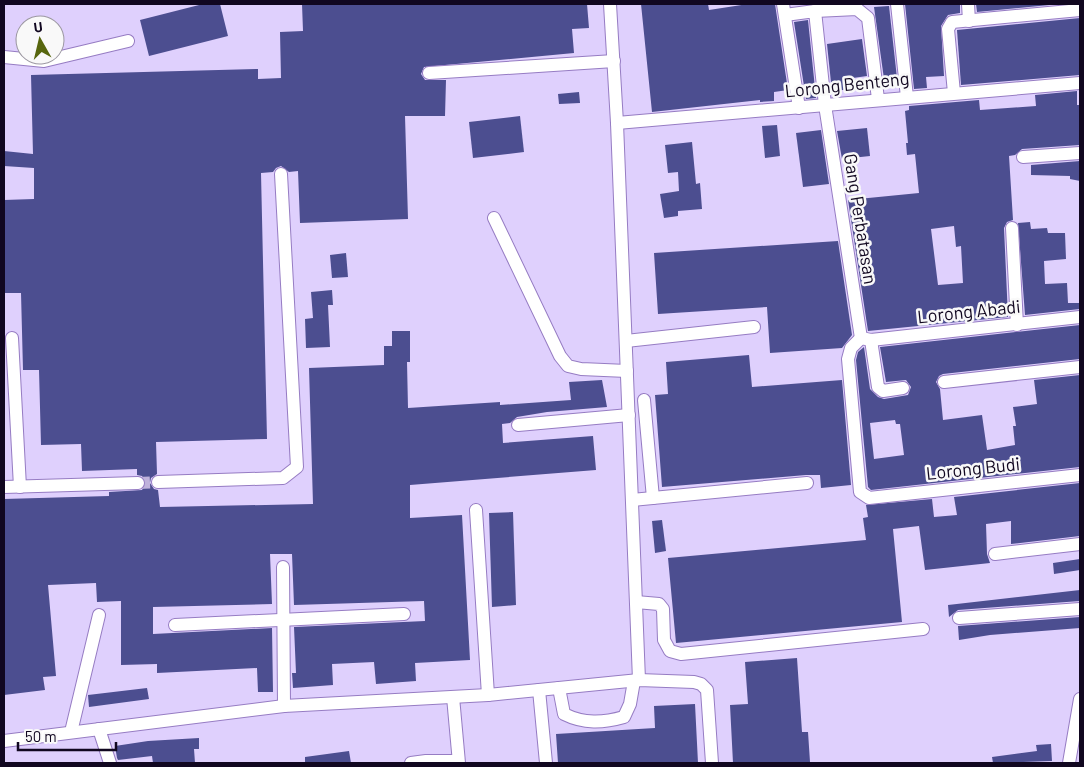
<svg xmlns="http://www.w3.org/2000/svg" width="1084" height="767" font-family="Barlow,sans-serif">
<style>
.building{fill:#4c4e90;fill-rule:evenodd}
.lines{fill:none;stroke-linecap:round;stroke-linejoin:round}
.minor-tunnel{stroke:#c0b2dc;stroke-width:12;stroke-dasharray:12 6;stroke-linecap:butt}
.minor-casing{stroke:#967cc3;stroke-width:14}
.minor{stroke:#fff;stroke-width:12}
.labels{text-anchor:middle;stroke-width:5;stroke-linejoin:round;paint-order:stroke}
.street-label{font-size:18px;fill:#110720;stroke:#f9f9f9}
</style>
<rect width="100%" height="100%" fill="#dfd0fd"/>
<g class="building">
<path d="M203,4H220L228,36L149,56L140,20Z"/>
<path d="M302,4H587L589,28L572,29L574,53L424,67L421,74L425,80H446L445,116H405L408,219L300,223L298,171L289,172L281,166L276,168L273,172L261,173L267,439L156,442L157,474L151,478L150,483L154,489L158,490L160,507L313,504L309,368L384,365V346H392V331H410V362H407L408,408L500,402V405L571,400L569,382L602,380L607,407L547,412L517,417L510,423L502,424L503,443L593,436L596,470L410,485V518L462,515L470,660L415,663L416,681L376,684L374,662L332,664L333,685L293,688L292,673H296L294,627L425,621L424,601L294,605L292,554H270L272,604L153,607V634L272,628L273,692H258L257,668L157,673V664L121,665V601L97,602L96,583L48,585L56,676L43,677L45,690L4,695V499L109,496V492L142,490L146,483L142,476L137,475V469L82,471L81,444L41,445L39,370H23L21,293H4V200L34,199V168L4,166V151L33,154L31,75L258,69V79L281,78L280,32L303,31Z"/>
<path d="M641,4H708L709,10L748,4H775L788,90L774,92V101L760,102V100L652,112Z"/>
<path d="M905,4H960V13L948,15L941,26L944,76L926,77L927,88L914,89Z"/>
<path d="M976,4H1060L977,12Z"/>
<path d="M889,6L897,78L884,79L874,7Z"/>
<path d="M1080,18V75L961,85L957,30Z"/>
<path d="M808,20L816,98L806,99L794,22Z"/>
<path d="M862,39L867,76L846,79L848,89L832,92L827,44Z"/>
<path d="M1077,91V105H1080V145L1022,149L1015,155L1009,156L1013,220L1007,222L1004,228L1008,317L868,331L848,200L919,193L915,154L907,155L906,143H908L905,111L909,110V106L979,100L980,110L1036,106L1035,95ZM954,226L956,247L961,246L963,283L938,285L931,229Z"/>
<path d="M579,92L580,103L559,104L558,94Z"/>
<path d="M520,116L524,152L473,158L469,122Z"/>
<path d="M777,125L780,156L765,158L762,126Z"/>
<path d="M867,128L870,156L842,159L837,131Z"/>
<path d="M821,130L829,184L803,187L796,133Z"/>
<path d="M692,142L696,184L700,183L702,209L678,211V216L664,218L660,194L679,191L678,172L668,173L665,145Z"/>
<path d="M1080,161V181L1070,179V176L1031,175V165Z"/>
<path d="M1030,222L1031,229L1047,228L1048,233H1065L1066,259L1044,261L1045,284L1067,283L1068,303H1080V309L1025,315L1018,223Z"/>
<path d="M838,241L852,335L842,348L770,353L767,307L658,314L654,253Z"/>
<path d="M346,253L348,277L332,278L330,255Z"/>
<path d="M332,290L333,305H328L330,347L306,348L305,319L313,318L311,292Z"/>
<path d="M1080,325V359L943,374L939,376L936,382L940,389L943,420L982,415L987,450L1015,445L1013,426H1016L1013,407L1037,404L1034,380L1080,375V467L871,490L868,487L856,360L858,352L864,347L870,389L878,397L884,399L908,395L911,387L906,380L886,382L880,347ZM895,420L896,424H900L904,455L874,459L870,423Z"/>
<path d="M749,355L752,387L842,380L851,485L821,488L820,475H806L662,487L655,395L668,394L666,362Z"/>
<path d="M1080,483V536L1011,544V521L986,524L987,554L990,563L925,570L919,526L893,529L902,622L676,643L668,558L866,540L863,518L868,517L866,505L932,499L934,517L957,515L954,497Z"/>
<path d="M513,512L516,605L492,607L489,513Z"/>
<path d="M662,520L666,551L655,553L652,521Z"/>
<path d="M1080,559V570L1054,574L1053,563Z"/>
<path d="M1080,590V601L958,610L949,617L948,605Z"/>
<path d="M1080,617V628L990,635L959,640L958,626Z"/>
<path d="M797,658L802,732H808L810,762L733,763L730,705L748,704L745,662Z"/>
<path d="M147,688L149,699L89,707L88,695Z"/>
<path d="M695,704L698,763H558L556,734L655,728L654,706Z"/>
<path d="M199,738V749H194L195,763H153L152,756L118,760L117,758L115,746L148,741Z"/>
<path d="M1051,744L1052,761L993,763L992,757L1037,751L1036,745Z"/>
<path d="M349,751L351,763H305V757Z"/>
</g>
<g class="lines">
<path class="minor-tunnel" d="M138,483L158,482"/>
<g class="minor-casing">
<g id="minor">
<path d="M610,4L617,123L639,680"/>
<path d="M783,4L799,108"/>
<path d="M897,4L907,97"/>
<path d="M968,4L969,21"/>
<path d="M815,11L857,9L868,18L878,99"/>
<path d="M785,15L815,11L825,105L861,338"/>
<path d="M4,57L44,61L128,41"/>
<path d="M429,73L614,61"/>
<path d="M954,93L948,29L952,22L1080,10"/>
<path d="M617,123L1080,83"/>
<path d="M1023,157L1080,153"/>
<path d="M494,218L560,356L568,366L581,369L627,371"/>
<path d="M1012,228L1017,325"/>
<path d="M12,338L20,487"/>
<path d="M861,338L851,348L848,359L860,492L869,498L1080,475"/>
<path d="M861,338L871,340L1080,317"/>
<path d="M871,340L878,387L883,391L903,388"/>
<path d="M626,341L754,327"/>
<path d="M944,382L1080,367"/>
<path d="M644,400L653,498"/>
<path d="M518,425L629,415"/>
<path d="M158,482L283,478L297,467L281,174"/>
<path d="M4,487L138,483"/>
<path d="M632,500L807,483"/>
<path d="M476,510L488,695"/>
<path d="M995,554L1080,544"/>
<path d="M283,567L284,706"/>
<path d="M636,602L659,604L663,609L664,640L670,651L681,654L923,629"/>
<path d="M959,618L1080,609"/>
<path d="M175,625L404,614"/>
<path d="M559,688L564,714C584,724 603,723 624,717L630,704L634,681"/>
<path d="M539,690L546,763"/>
<path d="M453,697L459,763"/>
<path d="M99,729L110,763"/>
<path d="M71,732L99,615"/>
<path d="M4,741L284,706L488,695L639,680L694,682L701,684L707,690L712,763"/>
<path d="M411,763L426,761H458"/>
<path d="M1069,763L1080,699"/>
</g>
</g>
<use href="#minor" class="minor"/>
</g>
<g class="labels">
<g class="street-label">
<text transform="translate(847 85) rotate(-6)" y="6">Lorong Benteng</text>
<text transform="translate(860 219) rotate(81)" y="6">Gang Perbatasan</text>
<text transform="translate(969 312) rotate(-6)" y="6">Lorong Abadi</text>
<text transform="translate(973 469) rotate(-6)" y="6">Lorong Budi</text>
</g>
</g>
<rect width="1084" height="767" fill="none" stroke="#110720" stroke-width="10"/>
<g transform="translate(40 40) rotate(352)"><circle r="24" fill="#f9f9f9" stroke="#9c98a2"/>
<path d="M0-4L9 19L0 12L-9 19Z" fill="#57660e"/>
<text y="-8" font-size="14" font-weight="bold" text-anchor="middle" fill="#110720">U</text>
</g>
<path d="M18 742v8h98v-8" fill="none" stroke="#110720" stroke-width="2.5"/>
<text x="25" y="742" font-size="15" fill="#110720" stroke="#f9f9f9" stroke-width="4" paint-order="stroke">50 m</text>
</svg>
